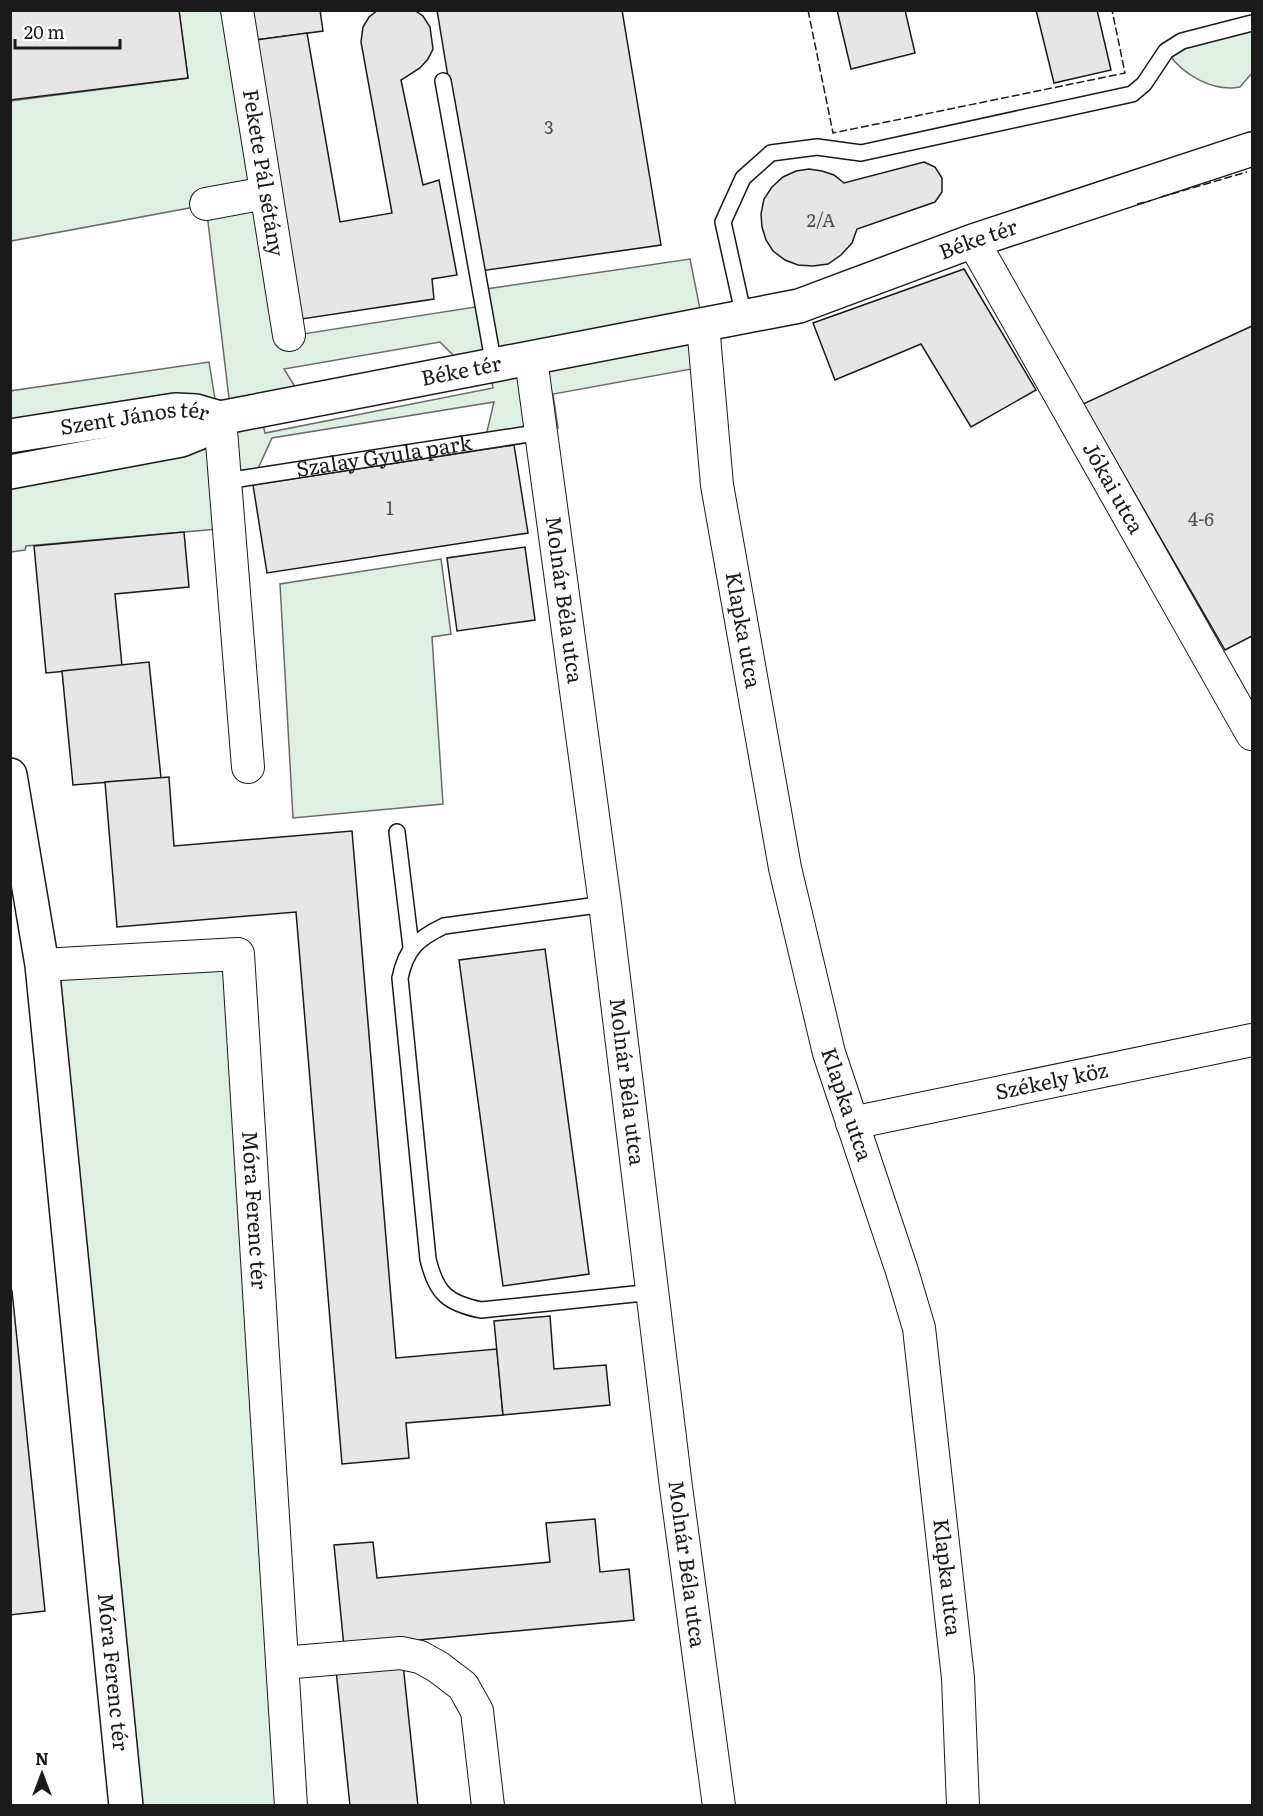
<svg xmlns="http://www.w3.org/2000/svg" width="1263" height="1816" font-family="Literata,serif">
<style>
.green{fill:#e0efe3;stroke:#6a6a6a;stroke-width:1.5}
.building{fill:#e6e6e6;stroke:#1a1a1a;stroke-width:1.5}
.lines{fill:none;stroke-linecap:round;stroke-linejoin:round}
.lane-casing{stroke:#1a1a1a;stroke-width:18}
.street-casing{stroke:#1a1a1a;stroke-width:34}
.secondary-casing{stroke:#1a1a1a;stroke-width:36}
.primary-casing{stroke:#1a1a1a;stroke-width:36}
.lane{stroke:#fff;stroke-width:15}
.street{stroke:#fff;stroke-width:32}
.secondary{stroke:#fff;stroke-width:33}
.primary{stroke:#fff;stroke-width:33}
.fence{stroke:#1a1a1a;stroke-width:1.5;stroke-dasharray:8 3;stroke-linecap:butt}
.labels{text-anchor:middle;stroke-width:4.5;stroke-linejoin:round;paint-order:stroke}
.number-label{font-size:18px;fill:#4d4d4d}
.street-label{font-size:21px;fill:#1a1a1a;stroke:#fff}
</style>
<rect width="100%" height="100%" fill="#fff"/>
<g class="green">
<path d="M179,11H244L297,335L482,306L479,290L690,259L703,324L697,404L691,369L553,394L558,428L485,440L494,402L272,438L255,475L226,480L229,528L26,546L25,550L11,552V473L260,411L265,433L493,388L489,367L468,370L440,342L284,369L304,401L231,415L206,205L11,241L10,101L188,78Z"/>
<path d="M1252,24V73L1240,87C1213,92 1183,75 1168,53Z"/>
<path d="M209,362L215,399L10,423V391Z"/>
<path d="M441,559L451,634L432,637L443,804L293,818L280,584Z"/>
<path d="M237,954L291,1805H129L42,966Z"/>
</g>
<g class="building">
<path d="M10,10H179L188,78L10,100Z"/>
<path d="M244,10H320L323,31L248,41Z"/>
<path d="M378,10H414L423,16L430,27L433,49L428,59L420,68L401,80L423,185L439,180L457,275L432,279L434,299L295,320L248,41L307,33L340,222L392,213L361,42L363,27L369,17Z"/>
<path d="M437,10H622L661,245L480,271Z"/>
<path d="M837,10H905L915,53L851,69Z"/>
<path d="M1036,10H1097L1111,70L1054,83Z"/>
<path d="M924,162L935,167L942,178V192L935,202L857,229L852,243L841,255L828,264L813,266L798,265L785,260L773,251L766,240L762,227L761,214L764,199L772,187L783,177L796,171L809,169L822,171L834,175L844,183Z"/>
<path d="M964,269L1036,390L971,427L921,344L835,380L813,323Z"/>
<path d="M1252,326V636L1225,650L1083,404Z"/>
<path d="M514,445L528,533L267,573L253,485Z"/>
<path d="M184,532L189,587L115,594L122,666L46,673L34,546Z"/>
<path d="M525,547L535,620L457,631L447,558Z"/>
<path d="M149,662L161,778L73,785L62,671Z"/>
<path d="M169,777L174,846L352,831L396,1358L497,1349L503,1415L406,1423L409,1458L342,1464L296,912L117,927L105,782Z"/>
<path d="M545,949L589,1274L503,1286L459,960Z"/>
<path d="M10,1291H12L45,1611L10,1615Z"/>
<path d="M550,1316L554,1369L606,1365L610,1405L503,1415L494,1321Z"/>
<path d="M595,1519L600,1572L629,1569L634,1620L344,1647L334,1545L373,1542L377,1578L550,1562L546,1523Z"/>
<path d="M403,1664L418,1806H350L336,1670Z"/>
</g>
<g class="lines">
<g class="lane-casing">
<g id="lane">
<path d="M443,81L494,366"/>
<path d="M744,317L723,222L743,178L771,153L817,147L861,153L1132,94L1144,84L1166,51L1182,41L1252,23"/>
<path id="s1" d="M226,481L542,432"/>
<path d="M397,832L411,947"/>
<path d="M605,904L444,926C417,939 406,949 400,978L428,1259C436,1293 447,1303 481,1310L653,1292"/>
</g>
</g>
<g class="street-casing">
<g id="street">
<path id="s2" d="M237,10L289,335"/>
<path d="M206,204L266,193"/>
<path id="s3" d="M973,241L1252,734"/>
<path id="s4" d="M703,325L717,485L785,868L829,1053L902,1271L919,1328L958,1678L963,1806"/>
<path id="s5" d="M531,359L605,904L676,1487L719,1806"/>
<path d="M220,418L248,767"/>
<path id="s6" d="M42,965L238,954L291,1806"/>
<path id="s7" d="M852,1123L1252,1040"/>
<path d="M282,1663L401,1653L420,1657L438,1667L463,1686L477,1711L488,1806"/>
</g>
</g>
<g class="secondary-casing">
<g id="secondary">
<path id="s8" d="M10,436L175,410L196,411L220,418"/>
<path id="s9" d="M10,472L181,440L203,431L220,418L799,306L973,241L1252,149"/>
</g>
</g>
<g class="primary-casing">
<g id="primary">
<path id="s10" d="M10,775L42,965L126,1806"/>
</g>
</g>
<use href="#lane" class="lane"/>
<use href="#street" class="street"/>
<use href="#secondary" class="secondary"/>
<use href="#primary" class="primary"/>
<g class="fence">
<path d="M808,10L833,133L1125,73L1112,10"/>
<path d="M1161,197L1247,172"/>
<path d="M1137,204L1150,201"/>
</g>
</g>
<g class="labels">
<g class="number-label">
<text x="549" y="134">3</text>
<text x="821" y="227">2/A</text>
<text x="390" y="515">1</text>
<text x="1201" y="526">4-6</text>
</g>
<g class="street-label">
<text dy="7" stroke="none"><textPath href="#s2" startOffset="165">Fekete Pál sétány</textPath></text>
<text dy="7" stroke="none"><textPath href="#s9" startOffset="1000">Béke tér</textPath></text>
<text dy="7" stroke="none"><textPath href="#s9" startOffset="465">Béke tér</textPath></text>
<text dy="7" stroke="none"><textPath href="#s8" startOffset="126">Szent János tér</textPath></text>
<text dy="7" stroke="none"><textPath href="#s1" startOffset="160">Szalay Gyula park</textPath></text>
<text dy="7" stroke="none"><textPath href="#s3" startOffset="284">Jókai utca</textPath></text>
<text dy="7" stroke="none"><textPath href="#s5" startOffset="243">Molnár Béla utca</textPath></text>
<text dy="7" stroke="none"><textPath href="#s4" startOffset="308">Klapka utca</textPath></text>
<text dy="7" stroke="none"><textPath href="#s5" startOffset="729">Molnár Béla utca</textPath></text>
<text dy="7" stroke="none"><textPath href="#s7" startOffset="204">Székely köz</textPath></text>
<text dy="7" stroke="none"><textPath href="#s4" startOffset="794">Klapka utca</textPath></text>
<text dy="7" stroke="none"><textPath href="#s6" startOffset="453">Móra Ferenc tér</textPath></text>
<text dy="7" stroke="none"><textPath href="#s5" startOffset="1215">Molnár Béla utca</textPath></text>
<text dy="7" stroke="none"><textPath href="#s4" startOffset="1280">Klapka utca</textPath></text>
<text dy="7" stroke="none"><textPath href="#s10" startOffset="903">Móra Ferenc tér</textPath></text>
</g>
</g>
<rect width="1263" height="1816" fill="none" stroke="#1a1a1a" stroke-width="24"/>
<g transform="translate(42 1774)" stroke="#ffffff" stroke-width="4.5" paint-order="stroke">
<path d="M0-4.5L10 22L0 15L-10 22Z" fill="#1a1a1a"/>
<text y="-9" font-size="16" font-weight="bold" text-anchor="middle" fill="#1a1a1a">N</text>
</g>
<path d="M15 39v9h105v-9" fill="none" stroke="#1a1a1a" stroke-width="3"/>
<text x="24" y="39" font-size="18" fill="#1a1a1a" stroke="#ffffff" stroke-width="4.5" paint-order="stroke">20 m</text>
</svg>
